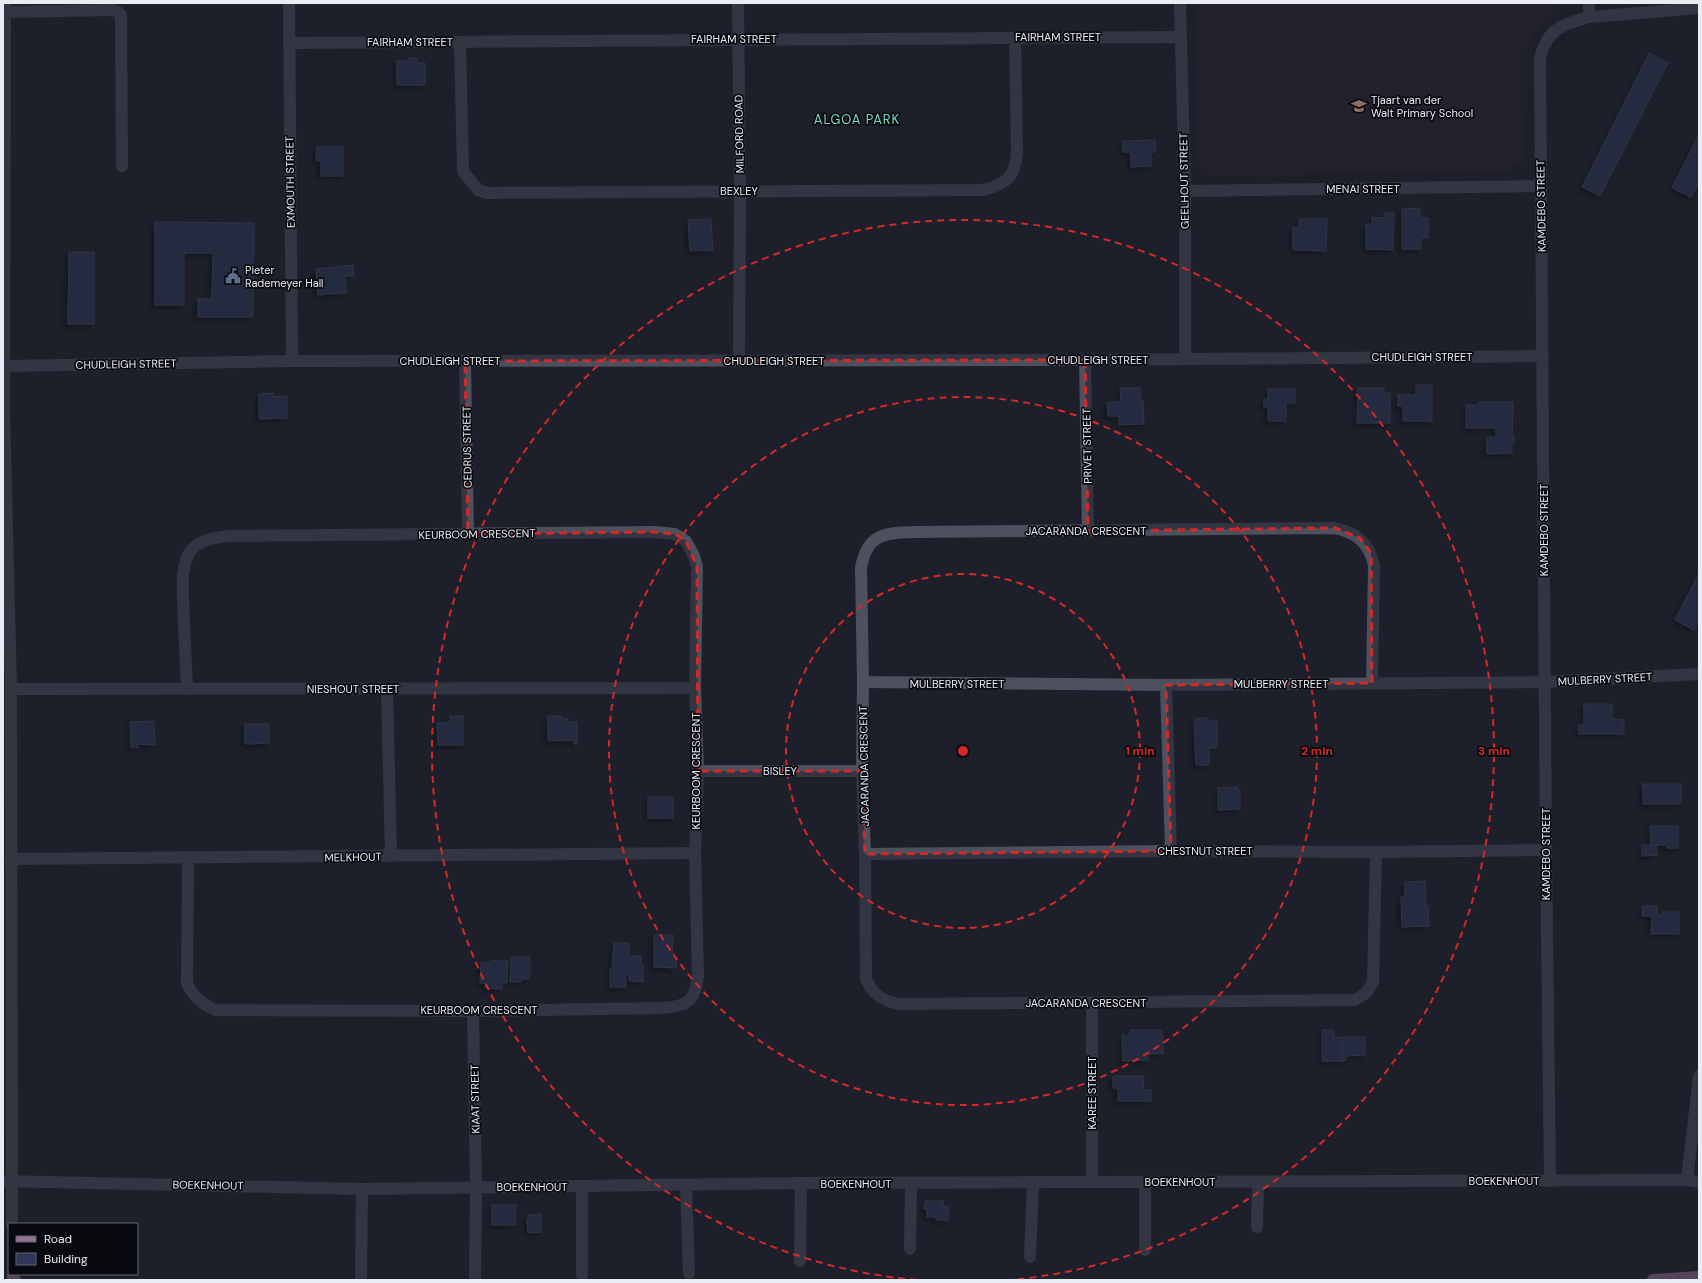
<svg xmlns="http://www.w3.org/2000/svg" width="1702" height="1283" font-family="'DM Sans',sans-serif">
<style>
.education{fill:#2e2331}
.building{fill:#2f365a;stroke:#494c59;filter:url(#shadow)}
.lines{fill:none;stroke-linecap:round;stroke-linejoin:round}
.minor{stroke:#4d505d;stroke-width:12}
.major{stroke:#957092;stroke-width:12}
.marked{fill:none;stroke:#d62828;stroke-width:3;stroke-dasharray:8 5;stroke-linejoin:round}
.ring{fill:none;stroke:#d62828;stroke-width:2;stroke-dasharray:7 5}
.labels{text-anchor:middle;stroke-width:3.5;stroke-linejoin:round;paint-order:stroke}
.street-label{font-size:11px;fill:#eaecf4;stroke:#090a0f}
.poi-label{font-size:11px;fill:#eaecf4;stroke:#090a0f;text-anchor:start}
.quarter-label{font-size:13px;letter-spacing:1px;fill:#7cdabd;stroke:#090a0f}
.centre{fill:#d62828;stroke:#090a0f;stroke-width:2}
.ring-label{font-size:12px;text-anchor:middle;font-weight:bold;fill:#d62828;stroke:#090a0f;stroke-width:3.5;stroke-linejoin:round;paint-order:stroke}
</style>
<defs>
<filter id="shadow"><feDropShadow dx="-3.5" dy="3.5" stdDeviation="2" flood-color="#0009"/></filter>
</defs>
<rect width="100%" height="100%" fill="#1d202b"/>
<path class="education" d="M1196,3H1572L1557,5L1521,52L1522,159L1507,172L1211,175L1197,160Z"/>
<g class="building">
<path d="M1649,53L1668,63L1600,196L1582,187Z"/>
<path d="M408,58H417V63H425V85H397V61H408Z"/>
<path d="M1699,135V182L1691,197L1672,188Z"/>
<path d="M1155,140L1156,152H1151V166L1131,167V152H1123V141Z"/>
<path d="M317,147H343V176H321V161H316Z"/>
<path d="M1420,208V218H1428V238H1421V249H1402V209Z"/>
<path d="M1384,213H1394L1393,250L1366,249V224H1372V217L1384,218Z"/>
<path d="M711,219L713,250L690,251L688,220Z"/>
<path d="M1299,219H1327L1326,251L1293,250V228H1299Z"/>
<path d="M155,222L254,223L253,317H198V299H212L213,253H184V305H155Z"/>
<path d="M69,252H94V324H68Z"/>
<path d="M353,265L354,276H345L346,293L318,295L316,269Z"/>
<path d="M1416,385H1432V421H1403V406H1398V395H1416Z"/>
<path d="M1120,388H1140V400H1143L1144,424L1119,425V416H1108L1107,402H1121Z"/>
<path d="M1358,388H1384V393H1390V423H1357Z"/>
<path d="M1268,389H1295V403H1286V421H1268V407H1264V399H1268Z"/>
<path d="M273,393V397L287,396V418L259,419V394Z"/>
<path d="M1479,402H1513L1512,437H1514V442H1512V453L1487,454V437H1496V428H1466V405H1478Z"/>
<path d="M1699,573V620L1694,630L1675,620Z"/>
<path d="M1584,704H1612V719L1624,720V734H1579V725H1584Z"/>
<path d="M450,716H463V745H438L437,723H450Z"/>
<path d="M548,716H562V719H568V722H577V744H574V740L548,741Z"/>
<path d="M1196,718H1208V721H1217V748H1209V765H1196L1194,721H1196Z"/>
<path d="M154,721L155,745L138,744V747L131,748L130,722Z"/>
<path d="M245,724H269V743L245,744Z"/>
<rect x="1643" y="784" width="38" height="20"/>
<path d="M1238,787V791H1240V809L1218,810V788Z"/>
<rect x="648" y="797" width="25" height="21"/>
<path d="M1650,826H1678V848H1667V845H1656L1657,855L1642,856V845H1651Z"/>
<path d="M1425,881L1426,906H1428L1429,926L1402,927L1401,897H1405V882Z"/>
<path d="M1643,906H1657V915H1662V912H1679V934H1651L1652,916H1642Z"/>
<path d="M654,935H673L672,958H676V968L654,967Z"/>
<path d="M614,943H629V956H641V966H643V982L629,981V974H626V987H610V969H612Z"/>
<path d="M511,957H530V979H521V982H510Z"/>
<path d="M490,961H508L507,983H502V989L485,988L486,983H480L481,963H490Z"/>
<path d="M1130,1030H1162L1163,1054H1148V1060L1123,1061L1122,1035H1130Z"/>
<path d="M1322,1030H1334V1038L1342,1037L1343,1061H1322Z"/>
<path d="M1342,1037H1365V1055L1346,1056V1060L1343,1061Z"/>
<path d="M1113,1076H1144L1143,1090H1151V1101H1118V1088H1113Z"/>
<path d="M925,1201H944L943,1206H948V1220H936V1217H927V1209H924Z"/>
<path d="M492,1205H516L515,1225H492Z"/>
<path d="M541,1214V1232L528,1233L527,1219H528V1215Z"/>
</g>
<g class="lines">
<g class="minor">
<path d="M5,3L4,410L11,689L12,1224"/>
<path d="M289,3L292,361"/>
<path d="M738,3L740,191L739,361"/>
<path d="M1180,3L1185,191V359"/>
<path d="M1589,3V17"/>
<path d="M5,12L113,10L118,12L121,15L122,166"/>
<path d="M460,42L463,171L478,190L487,193L983,190C1007,184 1015,177 1017,152L1015,37"/>
<path d="M289,43L1180,37"/>
<path d="M1185,191L1541,186"/>
<path d="M1085,360L1088,531"/>
<path d="M465,361L468,534"/>
<path d="M5,366L292,361L1085,360L1543,356"/>
<path d="M863,682L1166,685L1545,682L1699,674"/>
<path d="M1372,683L1374,565C1369,543 1357,533 1335,528L916,532C885,533 867,533 861,568L863,682L862,771L865,854L866,979C872,994 883,1001 899,1004L1355,1000L1366,993L1373,982L1376,852"/>
<path d="M1166,685L1171,851"/>
<path d="M11,689L695,688"/>
<path d="M187,689C186,652 182,611 183,574C184,568 186,559 189,553C197,540 213,538 227,536L655,532L675,534L686,541L694,556L697,567L695,688L698,771L695,853L698,976C695,1002 687,1006 663,1008L473,1011L216,1010C202,1005 193,997 187,983L188,858"/>
<path d="M387,689L391,856"/>
<path d="M698,771H862"/>
<path d="M865,854L1171,851L1376,852L1546,850"/>
<path d="M11,859L695,853"/>
<path d="M1092,1003V1182"/>
<path d="M473,1011L476,1187L475,1279"/>
<path d="M1687,1180L1699,1076"/>
<path d="M3,1181L362,1189L801,1183L1687,1180L1699,1182"/>
<path d="M1550,1181L1546,850L1540,58C1547,29 1563,24 1589,17L1699,8"/>
<path d="M686,1185L689,1273"/>
<path d="M582,1187V1275"/>
<path d="M1257,1227L1258,1182"/>
<path d="M910,1249L911,1184"/>
<path d="M1145,1250V1182"/>
<path d="M1030,1257L1033,1182"/>
<path d="M800,1261L801,1183"/>
<path d="M361,1280L362,1189"/>
</g>
<g class="major">
<path d="M13,1277L15,1280"/>
<path d="M1653,1280L1699,1277"/>
</g>
</g>
<path d="M0 0H1702V1283H0ZM1085,360L1088,531L1335,528L1360,538L1371,553L1372,683L1166,685L1171,851L865,854L862,771H698L697,567L686,541L675,534L655,532L468,534L465,361Z" fill="#1d202b" fill-opacity=".55" fill-rule="evenodd"/>
<path class="marked" d="M1085,360L1088,531L1335,528L1360,538L1371,553L1372,683L1166,685L1171,851L865,854L862,771H698L697,567L686,541L675,534L655,532L468,534L465,361Z"/>
<g class="ring">
<circle cx="963" cy="751" r="177"/>
<circle cx="963" cy="751" r="354"/>
<path d="M917 1280A531 531 0 1 1 1009 1280"/>
</g>
<defs>
<g id="school-bare" transform="scale(1.2)"><path d="M0-5L7-2L0 1L-7-2ZM-4 1L0 2.5L4 1V4Q0 6-4 4Z" fill="#8d6e63" stroke="#090a0f" stroke-width="2.5" paint-order="stroke"/></g>
<g id="civic-bare" transform="scale(1.2)"><path d="M-.6-6.5H3V-4.5H.6V-3L4-1V1h2V6H-6V1h2V-1L-.6-3ZM-1.2 2.5V6h2.4V2.5Z" fill="#5c6f8a" stroke="#090a0f" stroke-width="2.5" paint-order="stroke"/></g>
</defs>
<g fill-rule="evenodd">
<use href="#school-bare" x="1359" y="106"/>
<use href="#civic-bare" x="233" y="276"/>
</g>
<g class="labels">
<g class="street-label">
<text x="1058" y="41">FAIRHAM STREET</text>
<text x="734" y="43">FAIRHAM STREET</text>
<text x="410" y="46">FAIRHAM STREET</text>
<text transform="translate(739 134) rotate(-91)" y="4">MILFORD ROAD</text>
<text transform="translate(1184 181) rotate(-91)" y="4">GEELHOUT STREET</text>
<text transform="translate(290 182) rotate(-91)" y="4">EXMOUTH STREET</text>
<text x="1363" y="193">MENAI STREET</text>
<text x="739" y="195">BEXLEY</text>
<text transform="translate(1541 206) rotate(-91)" y="4">KAMDEBO STREET</text>
<text x="1422" y="361">CHUDLEIGH STREET</text>
<text x="1098" y="364">CHUDLEIGH STREET</text>
<text x="450" y="365">CHUDLEIGH STREET</text>
<text x="774" y="365">CHUDLEIGH STREET</text>
<text transform="translate(126 364) rotate(-1)" y="4">CHUDLEIGH STREET</text>
<text transform="translate(1087 446) rotate(-91)" y="4">PRIVET STREET</text>
<text transform="translate(467 447) rotate(-91)" y="4">CEDRUS STREET</text>
<text transform="translate(1544 530) rotate(-90)" y="4">KAMDEBO STREET</text>
<text x="1086" y="535">JACARANDA CRESCENT</text>
<text transform="translate(477 534) rotate(-1)" y="4">KEURBOOM CRESCENT</text>
<text transform="translate(1605 679) rotate(-3)" y="4">MULBERRY STREET</text>
<text x="957" y="688">MULBERRY STREET</text>
<text x="1281" y="688">MULBERRY STREET</text>
<text x="353" y="693">NIESHOUT STREET</text>
<text transform="translate(864 766) rotate(-91)" y="4">JACARANDA CRESCENT</text>
<text transform="translate(696 771) rotate(-90)" y="4">KEURBOOM CRESCENT</text>
<text x="780" y="775">BISLEY</text>
<text x="1205" y="855">CHESTNUT STREET</text>
<text transform="translate(1546 854) rotate(-90)" y="4">KAMDEBO STREET</text>
<text transform="translate(353 857) rotate(-1)" y="4">MELKHOUT</text>
<text x="1086" y="1007">JACARANDA CRESCENT</text>
<text x="479" y="1014">KEURBOOM CRESCENT</text>
<text transform="translate(1092 1093) rotate(-90)" y="4">KAREE STREET</text>
<text transform="translate(475 1099) rotate(-91)" y="4">KIAAT STREET</text>
<text x="1504" y="1185">BOEKENHOUT</text>
<text x="1180" y="1186">BOEKENHOUT</text>
<text x="856" y="1188">BOEKENHOUT</text>
<text transform="translate(208 1185) rotate(1)" y="4">BOEKENHOUT</text>
<text x="532" y="1191">BOEKENHOUT</text>
</g>
<g class="poi-label">
<text x="1371" y="104">Tjaart van der<tspan x="1371" dy="13">Walt Primary School</tspan></text>
<text x="245" y="274">Pieter<tspan x="245" dy="13">Rademeyer Hall</tspan></text>
</g>
<g class="quarter-label">
<text x="857" y="124">ALGOA PARK</text>
</g>
</g>
<circle cx="963" cy="751" r="6" class="centre"/>
<g class="ring-label">
<text x="1140" y="755">1 min</text>
<text x="1317" y="755">2 min</text>
<text x="1494" y="755">3 min</text>
</g>
<rect width="1702" height="1283" fill="none" stroke="#eaecf4" stroke-width="8"/>
<rect x="8" y="1223" width="130" height="52" fill="#090a0f" stroke="#63646b"/>
<rect x="16" y="1236" width="20" height="6" fill="#957092" stroke="#63646b"/>
<text x="44" y="1243" font-size="12" fill="#eaecf4">Road</text>
<rect x="16" y="1253" width="20" height="12" fill="#2f365a" stroke="#63646b"/>
<text x="44" y="1263" font-size="12" fill="#eaecf4">Building</text>
</svg>
